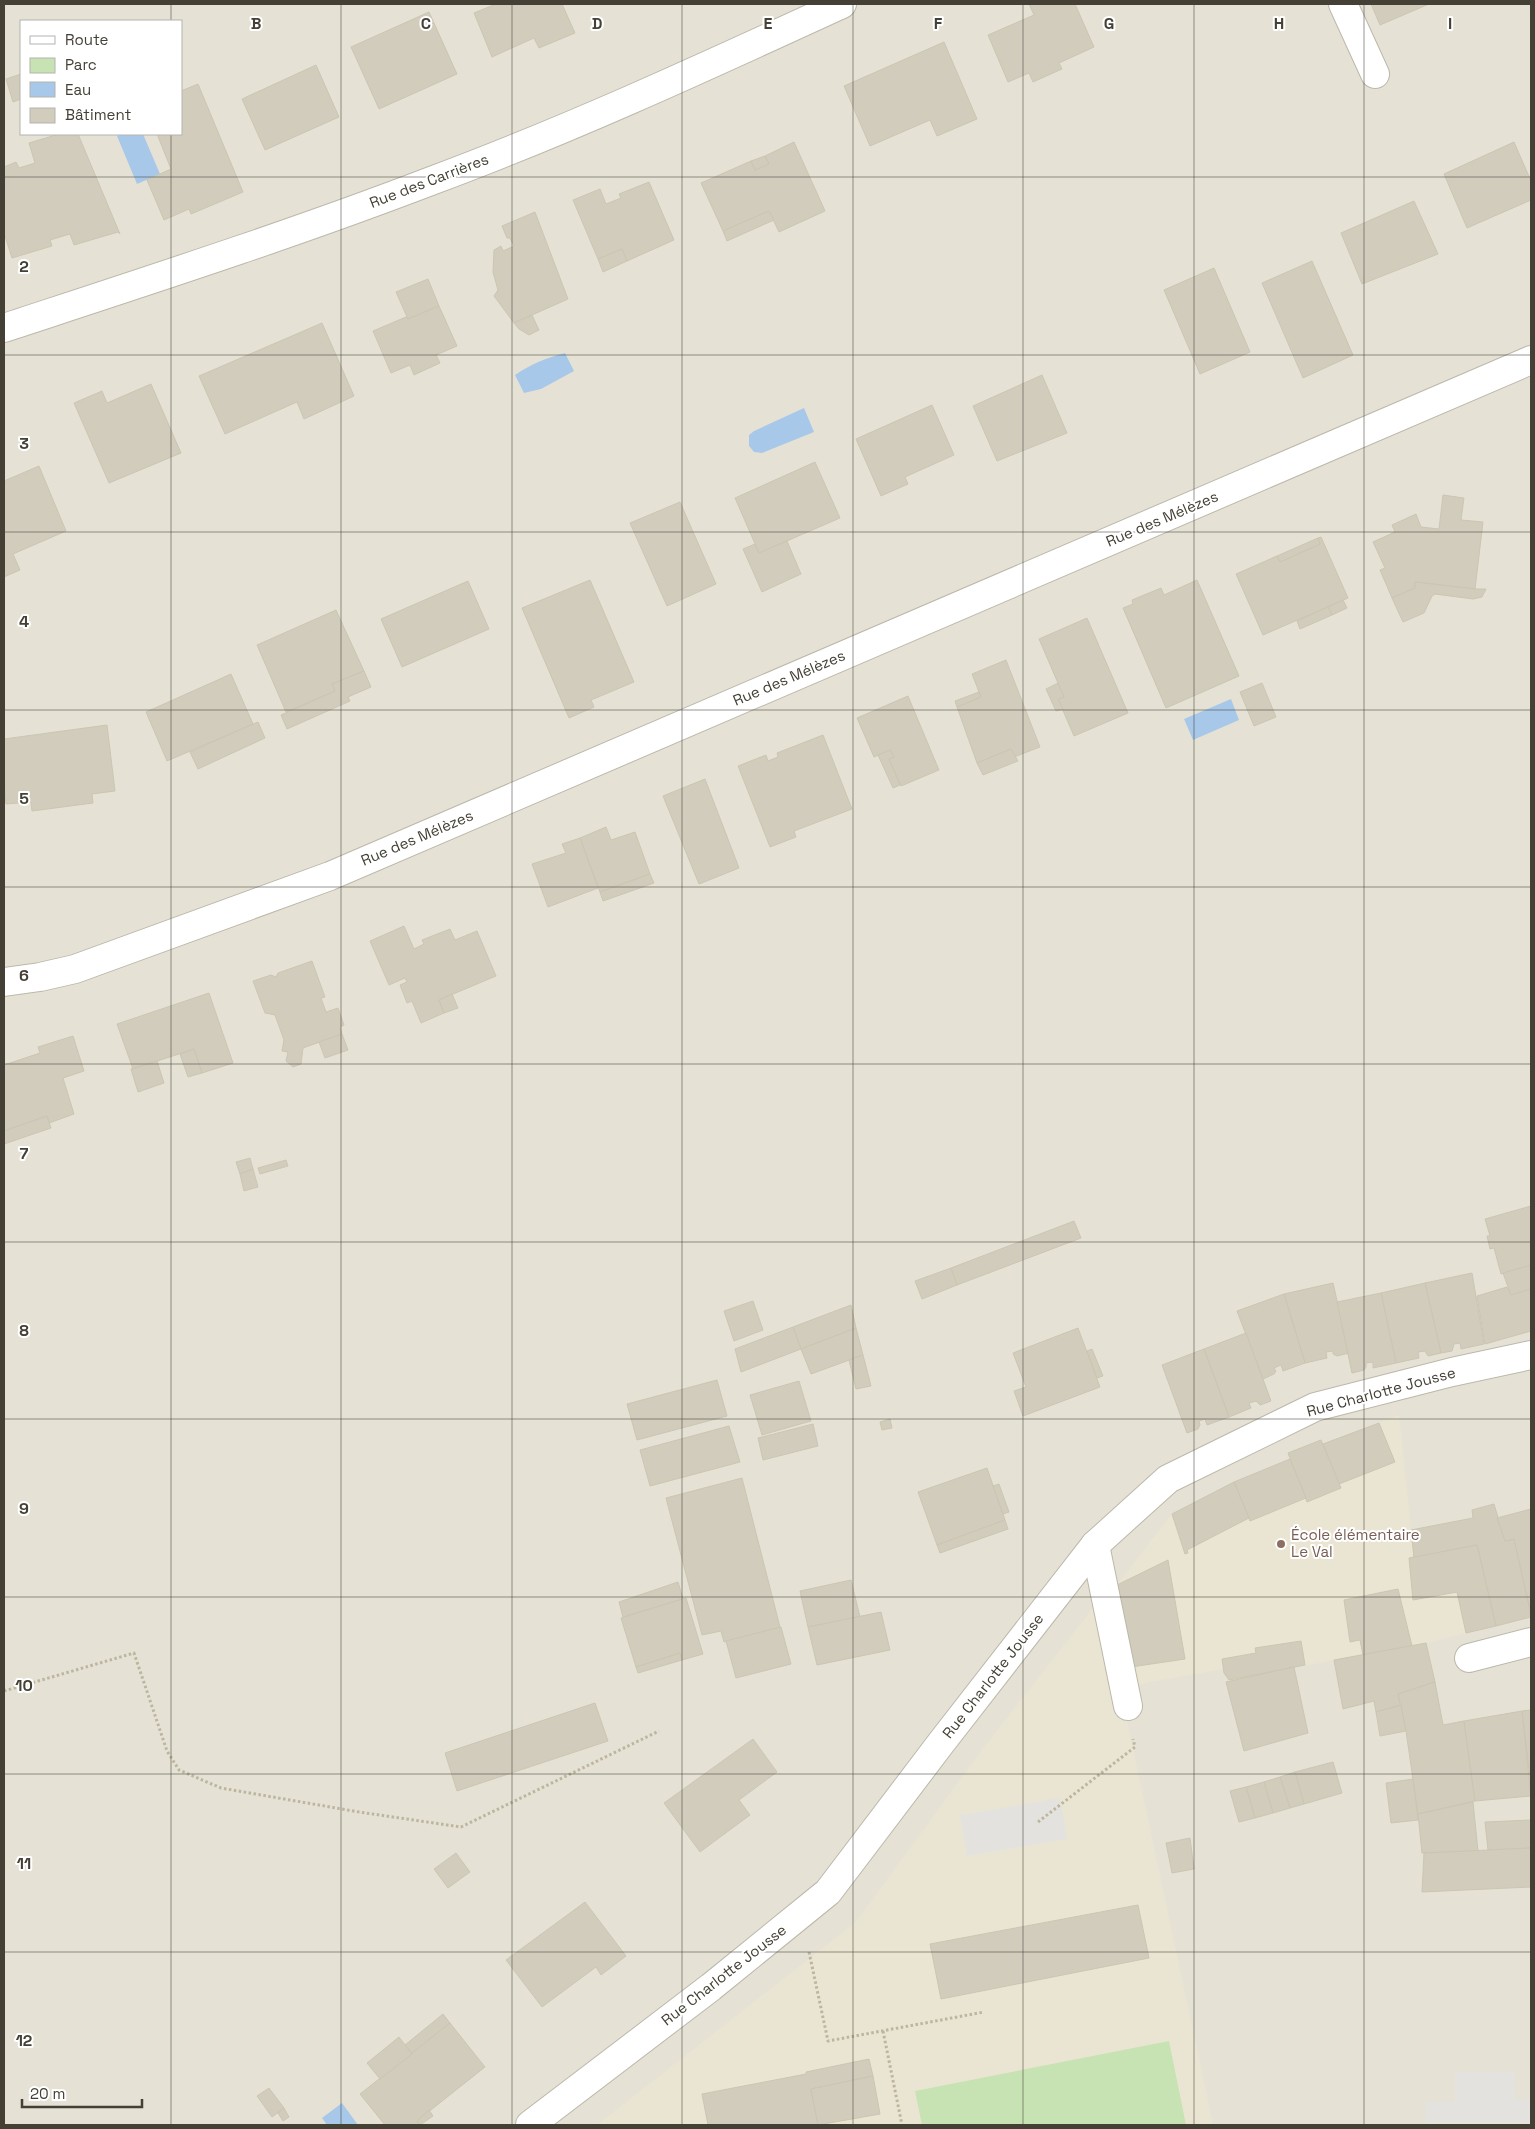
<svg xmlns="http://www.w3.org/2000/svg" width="1535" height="2129" font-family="'Space Grotesk',sans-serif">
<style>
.residential{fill:#e5e2d5;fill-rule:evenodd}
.education{fill:#eae5d2}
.green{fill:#c8e3b3}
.parking{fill:#e3e2de}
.water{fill:#a8c8ea}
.building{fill:#d2ccbd;stroke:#ccc5b1}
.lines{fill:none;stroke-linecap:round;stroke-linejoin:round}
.minor-casing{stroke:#bcb8aa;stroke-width:30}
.path{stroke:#bdb59d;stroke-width:3;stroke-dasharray:2.5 2.5;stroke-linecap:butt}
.minor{stroke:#fff;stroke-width:28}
.grid{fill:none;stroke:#444036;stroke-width:1;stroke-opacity:0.55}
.education-dot{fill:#8d6e63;stroke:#fff;stroke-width:2}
.labels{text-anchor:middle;stroke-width:4;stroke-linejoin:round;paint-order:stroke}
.street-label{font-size:15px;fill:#444036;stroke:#fff}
.education-label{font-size:15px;fill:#785e54;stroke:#fff;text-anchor:start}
.grid-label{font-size:16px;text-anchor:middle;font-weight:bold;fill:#444036;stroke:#fff;stroke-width:4;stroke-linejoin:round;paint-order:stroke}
</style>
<rect width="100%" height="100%" fill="#f2f0e7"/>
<path class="residential" d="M4,4H1531V2125H4ZM21,21H181V134H21Z"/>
<g class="education">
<path d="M1399,1415L1414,1558L1413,1600L1457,1592L1466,1633L1426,1643L1229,1680L1223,1669L1134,1685L1117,1585L1172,1514L1234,1482L1290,1459L1288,1453L1321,1440L1324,1444Z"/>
<path d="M1101,1598L1213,2125H597L856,1922L982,1750Z"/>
</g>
<path class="green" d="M1169,2041L1186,2125H922L915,2091Z"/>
<g class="parking">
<path d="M1060,1798L1067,1839L967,1856L960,1815Z"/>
<path d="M1514,2071L1515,2100L1531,2099V2125H1426L1425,2102H1455V2072Z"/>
</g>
<g class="water">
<path d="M122,134H143L160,174L137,184L117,136Z"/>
<path d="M565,353L574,371L541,389L524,393L515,375C531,364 546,358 565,353Z"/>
<path d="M804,408L814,432L762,453L754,452L749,446V435L754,431Z"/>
<path d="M1231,699L1239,720L1193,740L1184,719Z"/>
<path d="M342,2103L358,2125H327L322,2118Z"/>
</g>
<g class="building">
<path d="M496,4H562L575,33L539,48L534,38L492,57L474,13Z"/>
<path d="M1029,4H1075L1094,47L1059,63L1062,69L1033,82L1029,73L1008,82L988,35L1034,15Z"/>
<path d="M1371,4H1429L1380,25Z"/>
<path d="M429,12L457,74L379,109L351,47Z"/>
<path d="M944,42L977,119L937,136L930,120L870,146L844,86Z"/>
<path d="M316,65L339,117L265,150L242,99Z"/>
<path d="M21,74V99L13,102L6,79Z"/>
<path d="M198,84L243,192L191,214L189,209L164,220L147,180L171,169L157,134H181V91Z"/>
<path d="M59,134H78L120,234L118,232L74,245L70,234L50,240L52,246L12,258L4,233V167L16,162L19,168L35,163L29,143Z"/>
<path d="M794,142L825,211L779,232L769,211L723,231L701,183L751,161L755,170L769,164L765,156Z"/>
<path d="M1514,142L1531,181V200L1467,228L1444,174Z"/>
<path d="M765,156L769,164L755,170L751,161Z"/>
<path d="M649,182L674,240L627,261L622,249L598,259L573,200L600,189L606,204L621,198L619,194Z"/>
<path d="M1414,201L1438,254L1362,284L1341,233Z"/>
<path d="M769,211L774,220L727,241L723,231Z"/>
<path d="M535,212L568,299L514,323L494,296L498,290L493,272L494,250L501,246L503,251L514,246L510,238H507L502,226Z"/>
<path d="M622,249L627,261L603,272L598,259Z"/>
<path d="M1312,261L1353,355L1303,378L1262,283Z"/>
<path d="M1214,268L1250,352L1200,374L1164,290Z"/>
<path d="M428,279L439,306L408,319L396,292Z"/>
<path d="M439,306L457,346L436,355L440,363L414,375L410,365L391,373L373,331L406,317L408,319Z"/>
<path d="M532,315L539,330L529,335L519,329L514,323Z"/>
<path d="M322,323L354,396L304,419L297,402L225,434L199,376Z"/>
<path d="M1042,375L1067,433L997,461L973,406Z"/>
<path d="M151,384L181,453L109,483L74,403L102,391L107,403Z"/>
<path d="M932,405L954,455L905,477L908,484L881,496L856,439Z"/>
<path d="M815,462L840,518L759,553L735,498Z"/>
<path d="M39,466L66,531L13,554L20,570L4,577V481Z"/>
<path d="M1443,495L1464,498L1461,520L1483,522L1475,589L1415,582V588L1392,598L1380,570L1385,568L1373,542L1395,532L1392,525L1416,514L1421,527L1439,529Z"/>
<path d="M680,502L716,584L667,606L630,523Z"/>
<path d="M1321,537L1348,598L1263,635L1236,574L1277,556L1280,562L1320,544L1318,538Z"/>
<path d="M1318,538L1320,544L1280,562L1277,556Z"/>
<path d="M787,541L801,574L762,592L743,549L755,544L759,553Z"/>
<path d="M590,580L634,682L591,700L594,707L569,718L522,608Z"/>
<path d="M1197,580L1239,676L1166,708L1123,608L1133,604L1132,600L1161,588L1164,595Z"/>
<path d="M468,581L489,629L402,667L381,619Z"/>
<path d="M1415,582L1475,589H1486L1482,597L1473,599L1435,594L1432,596L1424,613L1403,622L1392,598L1415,588Z"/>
<path d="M1343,600L1347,608L1332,615L1328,607Z"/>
<path d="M1328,607L1332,615L1300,629L1297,621Z"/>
<path d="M336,610L364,671L332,684L335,691L286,712L257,645Z"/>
<path d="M1087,618L1128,713L1074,736L1058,699L1064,697L1039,639Z"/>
<path d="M1006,660L1040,747L1014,757L1011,749L977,763L957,707L981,697L972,674Z"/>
<path d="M364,671L371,687L348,697L350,701L287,729L281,715L335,691L332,684Z"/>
<path d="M231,674L253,724L167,761L146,712Z"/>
<path d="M1058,683L1064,697L1058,699L1063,709L1056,711L1046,689Z"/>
<path d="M1262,683L1276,717L1254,726L1240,692Z"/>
<path d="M979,692L981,697L957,707L955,701Z"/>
<path d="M908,696L939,770L901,786L889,759L894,757L890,750L874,757L857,718Z"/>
<path d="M258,722L265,738L198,769L190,752Z"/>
<path d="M107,725L115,791L92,794L93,803L32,811L31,802L6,804L4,784V739Z"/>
<path d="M823,735L852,809L794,831L796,837L770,847L738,766L766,755L768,761L778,757L777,753Z"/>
<path d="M1011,749L1018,761L983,775L977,763Z"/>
<path d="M890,750L894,757L889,759L900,785L893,788L878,755Z"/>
<path d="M705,779L739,868L699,884L663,796Z"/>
<path d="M606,827L611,840L635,832L650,874L600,892L580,838Z"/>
<path d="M580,838L598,888L548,907L532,864L566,853L562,844Z"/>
<path d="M650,874L654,883L603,901L600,892Z"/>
<path d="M404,926L414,949L424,944L422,940L450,929L455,940L477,931L496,976L439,1000L444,1013L421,1023L412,1001L407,1003L400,985L407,982L405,978L389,985L370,941Z"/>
<path d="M312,961L325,997L321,998L326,1012L338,1008L344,1025L340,1027L342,1034L303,1048L301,1064L293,1067L286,1061L288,1052L282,1051L284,1040L275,1015L265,1013L253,981L271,975L276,977L278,973Z"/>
<path d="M209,993L233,1063L202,1073L194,1049L133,1069L117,1024Z"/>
<path d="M452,994L458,1008L444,1013L439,1000Z"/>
<path d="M342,1034L348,1050L325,1058L319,1042Z"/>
<path d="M73,1036L84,1071L63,1078L74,1114L49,1123L47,1116L4,1131V1065L40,1053L38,1047Z"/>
<path d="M194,1049L202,1073L188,1077L180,1054Z"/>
<path d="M157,1061L164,1083L138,1092L131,1069Z"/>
<path d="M47,1116L51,1128L4,1144V1131Z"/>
<path d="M250,1158L253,1169L240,1174L236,1162Z"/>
<path d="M286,1160L288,1166L260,1174L258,1168Z"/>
<path d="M253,1169L258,1187L244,1191L240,1174Z"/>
<path d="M1531,1206V1265L1501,1274L1494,1248L1490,1249L1487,1236H1490L1485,1219Z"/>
<path d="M1074,1221L1081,1238L957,1285L951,1268Z"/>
<path d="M1531,1265V1289L1511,1295L1503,1273Z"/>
<path d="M951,1268L957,1285L922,1299L915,1281Z"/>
<path d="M1472,1273L1484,1344L1461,1349L1460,1343L1454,1344L1452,1351L1441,1353L1425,1283Z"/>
<path d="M1333,1283L1349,1353L1337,1356L1333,1354V1351L1326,1352L1327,1358L1305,1363L1284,1294Z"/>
<path d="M1425,1283L1441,1353L1428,1356L1425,1351L1418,1352L1419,1358L1396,1363L1381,1293Z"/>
<path d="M1507,1287L1511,1295L1531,1289V1331L1485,1344L1477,1296Z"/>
<path d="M1381,1293L1396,1363L1373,1368V1362L1366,1363V1367L1364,1370L1352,1373L1337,1302Z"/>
<path d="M1284,1294L1305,1363L1283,1371L1281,1365L1274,1368L1276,1371L1274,1374L1263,1379L1237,1311Z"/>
<path d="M753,1301L763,1330L734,1341L724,1311Z"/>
<path d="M851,1305L856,1328L801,1349L793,1327Z"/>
<path d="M793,1327L801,1349L741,1372L735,1349Z"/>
<path d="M856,1328L863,1355L811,1374L801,1349Z"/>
<path d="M1078,1328L1100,1387L1023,1416L1014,1391L1026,1387L1013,1353Z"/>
<path d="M1246,1333L1271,1401L1260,1405L1256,1401L1249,1403L1251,1408L1229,1417L1204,1349Z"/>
<path d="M1092,1349L1103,1376L1097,1378L1087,1351Z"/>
<path d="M1204,1349L1229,1417L1207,1425L1205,1419L1199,1421L1200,1425L1198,1429L1187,1433L1162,1365Z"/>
<path d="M863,1355L871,1386L856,1389L849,1360Z"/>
<path d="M717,1380L727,1416L637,1440L627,1404Z"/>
<path d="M799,1381L811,1421L762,1435L750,1395Z"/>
<path d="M890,1419L892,1428L882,1430L880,1422Z"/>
<path d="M1379,1423L1395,1462L1339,1484L1323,1444Z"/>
<path d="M813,1424L818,1446L763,1460L758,1438Z"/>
<path d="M729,1426L740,1462L650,1486L640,1450Z"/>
<path d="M1321,1440L1341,1488L1307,1502L1288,1453Z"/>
<path d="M1290,1459L1306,1498L1250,1521L1234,1482Z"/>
<path d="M987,1468L1005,1520L937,1545L918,1492Z"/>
<path d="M742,1478L780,1627L724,1642L721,1631L702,1635L666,1498Z"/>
<path d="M1234,1482L1249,1518L1187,1550L1188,1553L1185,1554L1172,1514Z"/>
<path d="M999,1484L1009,1512L1003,1514L993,1486Z"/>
<path d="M1494,1504L1505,1541L1514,1539L1531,1614V1617L1496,1626L1477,1545L1414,1558L1411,1530L1473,1518L1472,1510Z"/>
<path d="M1531,1509V1614L1514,1539L1505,1541L1497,1518Z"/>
<path d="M1005,1520L1008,1529L940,1553L937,1545Z"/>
<path d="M1477,1545L1496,1626L1466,1633L1457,1592L1413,1600L1409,1558Z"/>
<path d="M1168,1560L1185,1659L1131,1667L1117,1585Z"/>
<path d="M851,1580L860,1617L808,1627L800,1591Z"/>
<path d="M678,1582L683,1599L623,1617L619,1602Z"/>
<path d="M1398,1589L1412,1646L1363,1655L1360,1640L1350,1642L1344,1600Z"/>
<path d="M686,1598L703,1654L682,1660L680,1653L636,1667L621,1618Z"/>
<path d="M881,1612L890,1650L817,1665L808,1627Z"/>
<path d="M781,1627L791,1664L736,1678L726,1641Z"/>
<path d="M1301,1641L1305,1665L1229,1680L1224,1673L1222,1659L1256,1653L1255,1648Z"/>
<path d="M1426,1643L1435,1682L1398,1694L1401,1705L1376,1712L1374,1701L1343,1709L1334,1660Z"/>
<path d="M680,1653L682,1660L638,1673L636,1667Z"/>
<path d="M1294,1667L1308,1733L1244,1751L1226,1682Z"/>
<path d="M1435,1682L1443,1725L1464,1721L1475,1801L1418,1814L1406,1731L1398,1694Z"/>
<path d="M595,1703L608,1741L457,1791L445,1753Z"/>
<path d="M1401,1705L1406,1731L1380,1736L1376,1712Z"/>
<path d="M1531,1710V1786L1522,1711Z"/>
<path d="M1522,1711L1531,1796L1475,1801L1464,1721Z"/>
<path d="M753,1739L777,1772L739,1800L750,1815L700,1852L664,1803Z"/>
<path d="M1333,1762L1342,1793L1304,1804L1295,1772Z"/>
<path d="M1295,1772L1304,1804L1290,1808L1280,1777Z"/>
<path d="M1280,1777L1290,1808L1273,1813L1264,1782Z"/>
<path d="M1413,1779L1418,1820L1391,1823L1386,1783Z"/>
<path d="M1264,1782L1273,1813L1255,1818L1246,1787Z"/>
<path d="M1246,1787L1255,1818L1239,1822L1230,1791Z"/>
<path d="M1473,1802L1478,1851L1422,1853L1418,1814Z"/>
<path d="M1531,1820V1848L1488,1850L1485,1822Z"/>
<path d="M1190,1838L1194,1869L1172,1873L1166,1843Z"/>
<path d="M1531,1848V1887L1422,1892L1424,1853Z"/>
<path d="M456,1853L470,1872L448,1888L434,1869Z"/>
<path d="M585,1902L626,1956L601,1975L596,1967L542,2007L506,1960Z"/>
<path d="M1138,1905L1149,1958L941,1999L930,1944Z"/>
<path d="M443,2014L450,2023L412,2054L405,2045Z"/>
<path d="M450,2023L485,2067L417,2121L420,2125H385L360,2094Z"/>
<path d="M399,2037L412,2054L380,2079L367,2063Z"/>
<path d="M869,2059L873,2076L811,2089L818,2125H708L702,2094L806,2074V2072Z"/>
<path d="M873,2076L880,2114L818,2125L811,2089Z"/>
<path d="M269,2088L284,2108L272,2117L257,2096Z"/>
<path d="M284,2108L289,2117L283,2121L278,2113Z"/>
<path d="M429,2110L433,2116L420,2125L417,2121Z"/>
</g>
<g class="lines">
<g class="minor-casing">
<g id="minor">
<path d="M1343,4L1375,74"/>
<path d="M4,328C147,281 290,235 431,181C571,129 707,66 842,4"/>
<path d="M4,982L40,977L75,969L330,876L1531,360"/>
<path d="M1095,1545L1128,1706"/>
<path d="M1469,1658L1531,1642"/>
<path d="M530,2125L711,1987L828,1892L941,1743L1095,1545L1168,1479L1315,1407L1452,1372L1531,1355"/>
</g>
</g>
<g class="path">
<path d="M4,1691L134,1653L167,1751L179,1770L221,1788L359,1812L461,1827L659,1731"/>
<path d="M1038,1822L1135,1747L1133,1739"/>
<path d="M809,1952L828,2041L984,2012"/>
<path d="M883,2031L902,2125"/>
</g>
<use href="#minor" class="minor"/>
</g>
<path class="grid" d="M171,4V21M341,4V2125M512,4V2125M682,4V2125M853,4V2125M1023,4V2125M1194,4V2125M1364,4V2125M171,134V2125M4,177H1531M4,355H1531M4,532H1531M4,710H1531M4,887H1531M4,1064H1531M4,1242H1531M4,1419H1531M4,1597H1531M4,1774H1531M4,1952H1531"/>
<circle class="education-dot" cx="1281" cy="1544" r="5"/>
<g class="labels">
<g class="street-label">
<text transform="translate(429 181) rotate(-21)" y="5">Rue des Carrières</text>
<text transform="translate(1162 519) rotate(-23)" y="5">Rue des Mélèzes</text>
<text transform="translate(789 678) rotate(-23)" y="5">Rue des Mélèzes</text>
<text transform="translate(417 838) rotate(-23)" y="5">Rue des Mélèzes</text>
<text transform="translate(1381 1392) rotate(-15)" y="5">Rue Charlotte Jousse</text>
<text transform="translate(993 1676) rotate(-52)" y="5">Rue Charlotte Jousse</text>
<text transform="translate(724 1975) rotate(-38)" y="5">Rue Charlotte Jousse</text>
</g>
<g class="education-label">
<text x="1291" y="1540">École élémentaire<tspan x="1291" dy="17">Le Val</tspan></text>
</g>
</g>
<g class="grid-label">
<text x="256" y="29">B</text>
<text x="426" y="29">C</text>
<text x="597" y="29">D</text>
<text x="768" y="29">E</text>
<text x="938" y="29">F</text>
<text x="1109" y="29">G</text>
<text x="1279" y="29">H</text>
<text x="1450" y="29">I</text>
<text x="24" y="272">2</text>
<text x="24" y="449">3</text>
<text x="24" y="627">4</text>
<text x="24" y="804">5</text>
<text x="24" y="981">6</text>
<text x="24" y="1159">7</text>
<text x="24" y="1336">8</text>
<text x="24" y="1514">9</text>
<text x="24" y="1691">10</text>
<text x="24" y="1869">11</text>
<text x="24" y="2046">12</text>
</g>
<rect width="1535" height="2129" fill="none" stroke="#444036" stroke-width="10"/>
<rect x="20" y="20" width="162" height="115" fill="#ffffff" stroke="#b4b3af"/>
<rect x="30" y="36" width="25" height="8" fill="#ffffff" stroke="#b4b3af"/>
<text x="65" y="45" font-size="15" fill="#444036">Route</text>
<rect x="30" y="58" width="25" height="15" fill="#c8e3b3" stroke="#b4b3af"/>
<text x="65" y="70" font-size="15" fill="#444036">Parc</text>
<rect x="30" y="82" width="25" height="15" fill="#a8c8ea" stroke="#b4b3af"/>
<text x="65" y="95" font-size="15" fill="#444036">Eau</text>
<rect x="30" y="108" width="25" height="15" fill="#d2ccbd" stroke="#b4b3af"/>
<text x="65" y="120" font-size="15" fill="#444036">Bâtiment</text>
<path d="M22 2099v8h120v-8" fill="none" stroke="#444036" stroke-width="2.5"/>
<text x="30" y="2099" font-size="15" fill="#444036" stroke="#ffffff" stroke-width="4" paint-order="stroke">20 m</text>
</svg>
